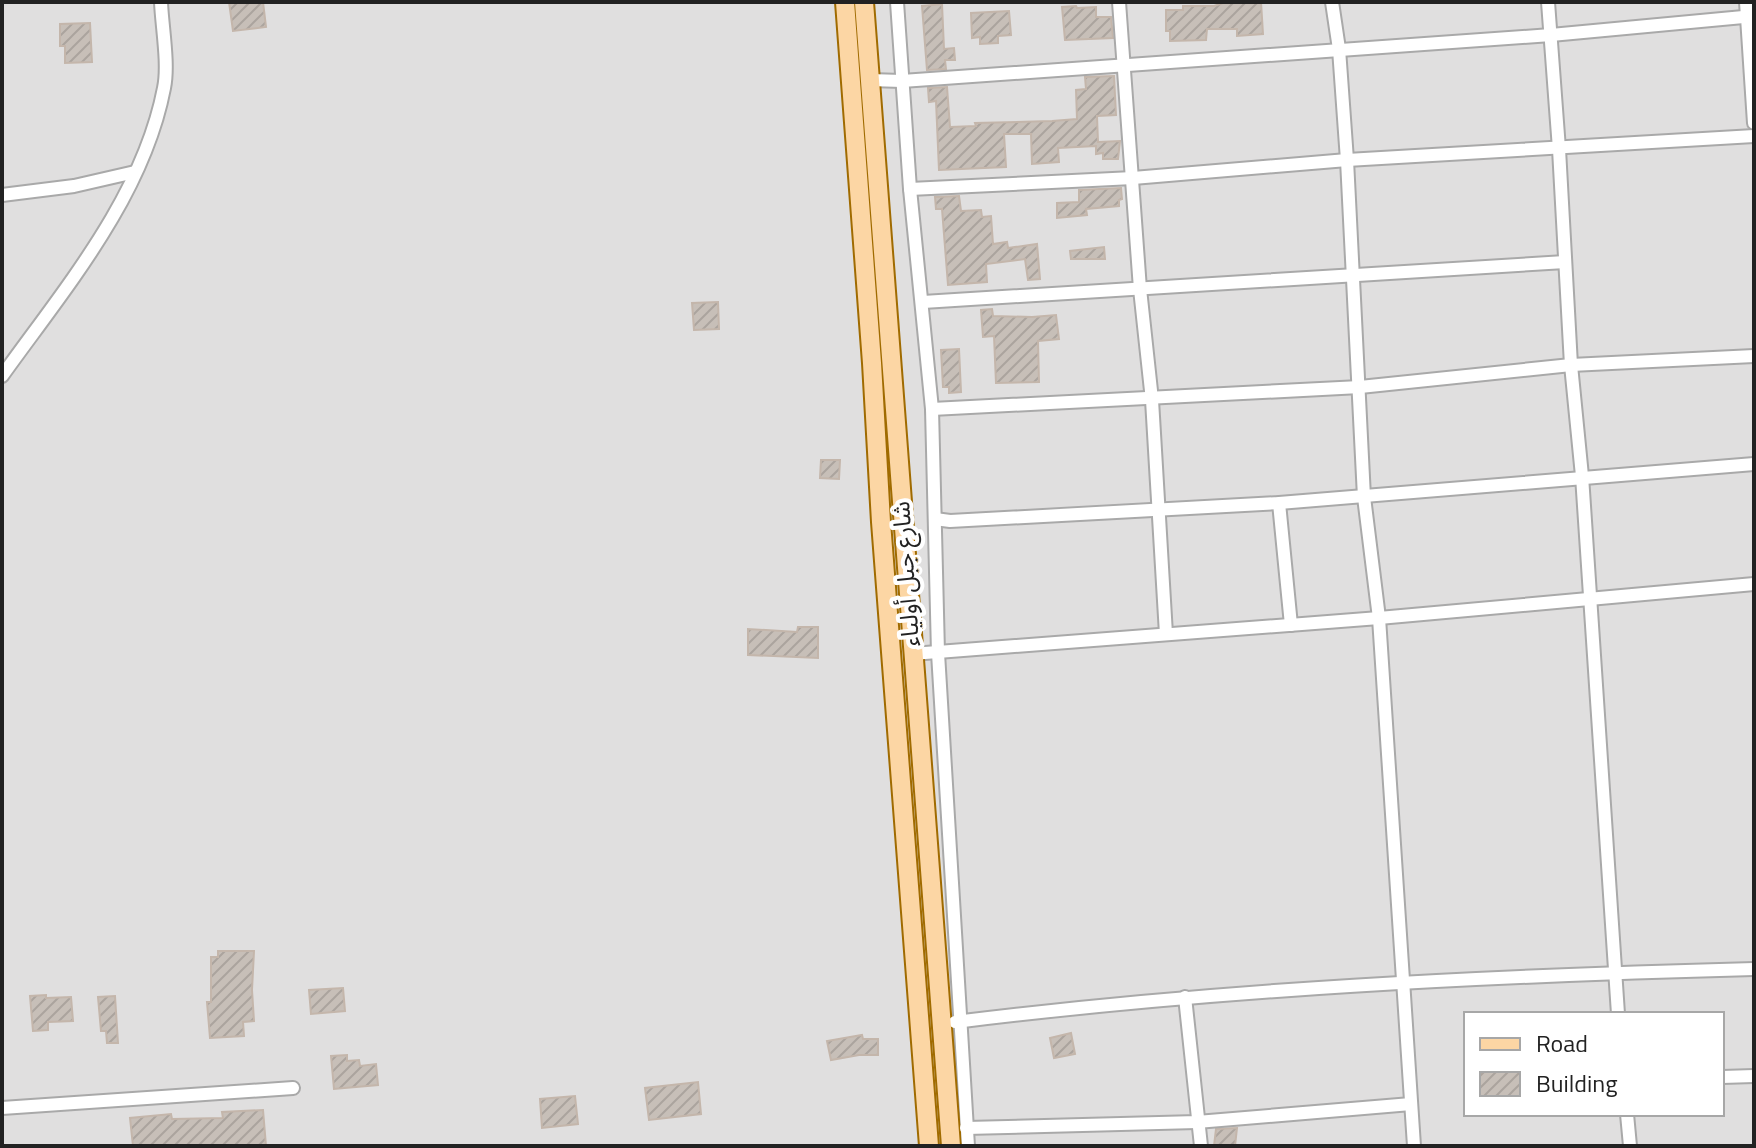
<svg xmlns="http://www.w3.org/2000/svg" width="1756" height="1148" font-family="'Titillium Web','Noto Sans Arabic',sans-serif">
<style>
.residential{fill:#e0dfdf;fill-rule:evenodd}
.building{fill:url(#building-hatch);stroke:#c4b6ab;stroke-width:2}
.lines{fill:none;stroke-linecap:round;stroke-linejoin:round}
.minor-casing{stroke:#a9a9a9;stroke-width:16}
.primary-casing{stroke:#a06b00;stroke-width:22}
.minor{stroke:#fff;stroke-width:12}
.primary{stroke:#fcd6a4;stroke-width:18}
.labels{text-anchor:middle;stroke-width:8;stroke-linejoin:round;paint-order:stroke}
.street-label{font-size:24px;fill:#222;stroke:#fff}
</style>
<defs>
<pattern id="building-hatch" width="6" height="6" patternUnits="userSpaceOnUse" patternTransform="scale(2)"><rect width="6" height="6" fill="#c7bfb8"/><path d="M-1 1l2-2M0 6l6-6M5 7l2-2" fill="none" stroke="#aba49e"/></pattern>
</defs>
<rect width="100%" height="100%" fill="#f2efe9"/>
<path class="residential" d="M2,2H1754V1146H2ZM1466,1014H1722V1114H1466Z"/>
<g class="building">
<path d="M229,2H263L266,27L233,31Z"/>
<path d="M1226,2H1261L1263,34L1237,36V29H1207L1206,40L1170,41V31H1166V10H1183V6H1214Z"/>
<path d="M942,4L944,49L954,48L955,60H945L946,69L927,70L922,6Z"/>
<path d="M1076,6L1077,8L1096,7V17H1111L1113,38L1065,40L1062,7Z"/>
<path d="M1009,11L1011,35L998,36V43L980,44V37L972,38L971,13Z"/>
<path d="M90,23L92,62L65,63V46H60V24Z"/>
<path d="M1114,76L1116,115L1097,116L1098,142L1120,141L1118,159H1103V153L1096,154V146L1058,148L1059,162L1032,164L1031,134H1004L1006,167L939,170L936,101L929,102L928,88L947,87L950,127L976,126L975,123L1052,121L1077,119L1076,90L1086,89L1085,77Z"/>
<path d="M1121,188L1122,199L1119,200V206L1086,209L1087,215L1057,218V203L1079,202V190Z"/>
<path d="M959,196L961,211L981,210L982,217L991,216L993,244L1007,242L1008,248L1037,244L1040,279L1028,280L1025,259L986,264L987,282L948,285L942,209H936L935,197Z"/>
<path d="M1104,247L1105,259H1071L1070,251Z"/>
<path d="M718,302L719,329L694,330L692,303Z"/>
<path d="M992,309L993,316L1032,317L1056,315L1059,339L1038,341L1039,382L996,383L994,336L983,337L981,310Z"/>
<path d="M959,349L961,392L949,393V387H943L941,350Z"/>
<path d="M821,460H840L839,479L820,478Z"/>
<path d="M798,627H818V658L748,655V629L797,632Z"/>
<path d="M218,951H254L252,990L254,1021L243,1022L244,1036L210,1038L207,1002H211V957H218Z"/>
<path d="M343,988L345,1011L311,1014L309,990Z"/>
<path d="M46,995V998L71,997L73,1021L48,1022V1030L33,1031L30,996Z"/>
<path d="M115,996L118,1043H107L106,1031H101L98,997Z"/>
<path d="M1071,1033L1075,1054L1054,1058L1050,1038Z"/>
<path d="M862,1035L863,1039H878V1055H859L831,1060L827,1041Z"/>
<path d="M347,1055V1061L359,1060L360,1066L376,1064L378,1085L334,1089L331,1056Z"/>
<path d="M698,1082L701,1114L649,1120L645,1088Z"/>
<path d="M575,1096L578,1124L542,1128L540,1099Z"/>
<path d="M263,1110L266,1146H133L130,1118L171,1114L172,1119L223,1118L222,1112Z"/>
<path d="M1237,1128L1235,1146H1214L1216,1129Z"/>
</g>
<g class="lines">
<g class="minor-casing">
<g id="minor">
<path d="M897,2L910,189L932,409L938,653L968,1146"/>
<path d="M1119,2L1140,289L1152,400L1166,634"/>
<path d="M1332,2L1339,49L1347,160L1364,497L1379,618L1414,1146"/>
<path d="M1548,2L1559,149L1571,365L1582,476L1618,1014"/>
<path d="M1746,2L1754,123"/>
<path d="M870,80L902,81L1551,35L1754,16"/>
<path d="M910,189L1133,178L1347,160L1754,136"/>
<path d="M2,195L74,186L135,172"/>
<path d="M923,302L1565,262"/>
<path d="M2,376C65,288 143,197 164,88C169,64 162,27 161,2"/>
<path d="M932,409L1360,387L1571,365L1754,356"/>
<path d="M1279,503L1291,625"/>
<path d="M935,519L950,521L1279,503L1754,464"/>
<path d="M912,654L1379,618L1754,584"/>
<path d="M1185,997L1201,1146"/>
<path d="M955,1022C1220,989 1487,976 1754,969"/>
<path d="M1722,1077L1754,1076"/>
<path d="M2,1108L293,1088"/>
<path d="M1627,1114L1630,1146"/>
<path d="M966,1128L1197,1122L1411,1104"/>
</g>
</g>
<g class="primary-casing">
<g id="primary">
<path d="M845,2L872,363L881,522L929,1146"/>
<path d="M864,2L951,1146"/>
</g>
</g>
<use href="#minor" class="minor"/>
<use href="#primary" class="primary"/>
</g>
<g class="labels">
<g class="street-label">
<text transform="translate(906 574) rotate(-94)" y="8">شارع جبل أولياء</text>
</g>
</g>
<rect width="1756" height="1148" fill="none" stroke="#222222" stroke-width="8"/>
<rect x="1464" y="1012" width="260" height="104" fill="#ffffff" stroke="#a7a7a7" stroke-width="2"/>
<rect x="1480" y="1038" width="40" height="12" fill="#fcd6a4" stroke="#a7a7a7" stroke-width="2"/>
<text x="1536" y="1052" font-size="24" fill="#222222">Road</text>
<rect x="1480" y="1072" width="40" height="24" fill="url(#building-hatch)" stroke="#a7a7a7" stroke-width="2"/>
<text x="1536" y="1092" font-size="24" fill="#222222">Building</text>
</svg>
